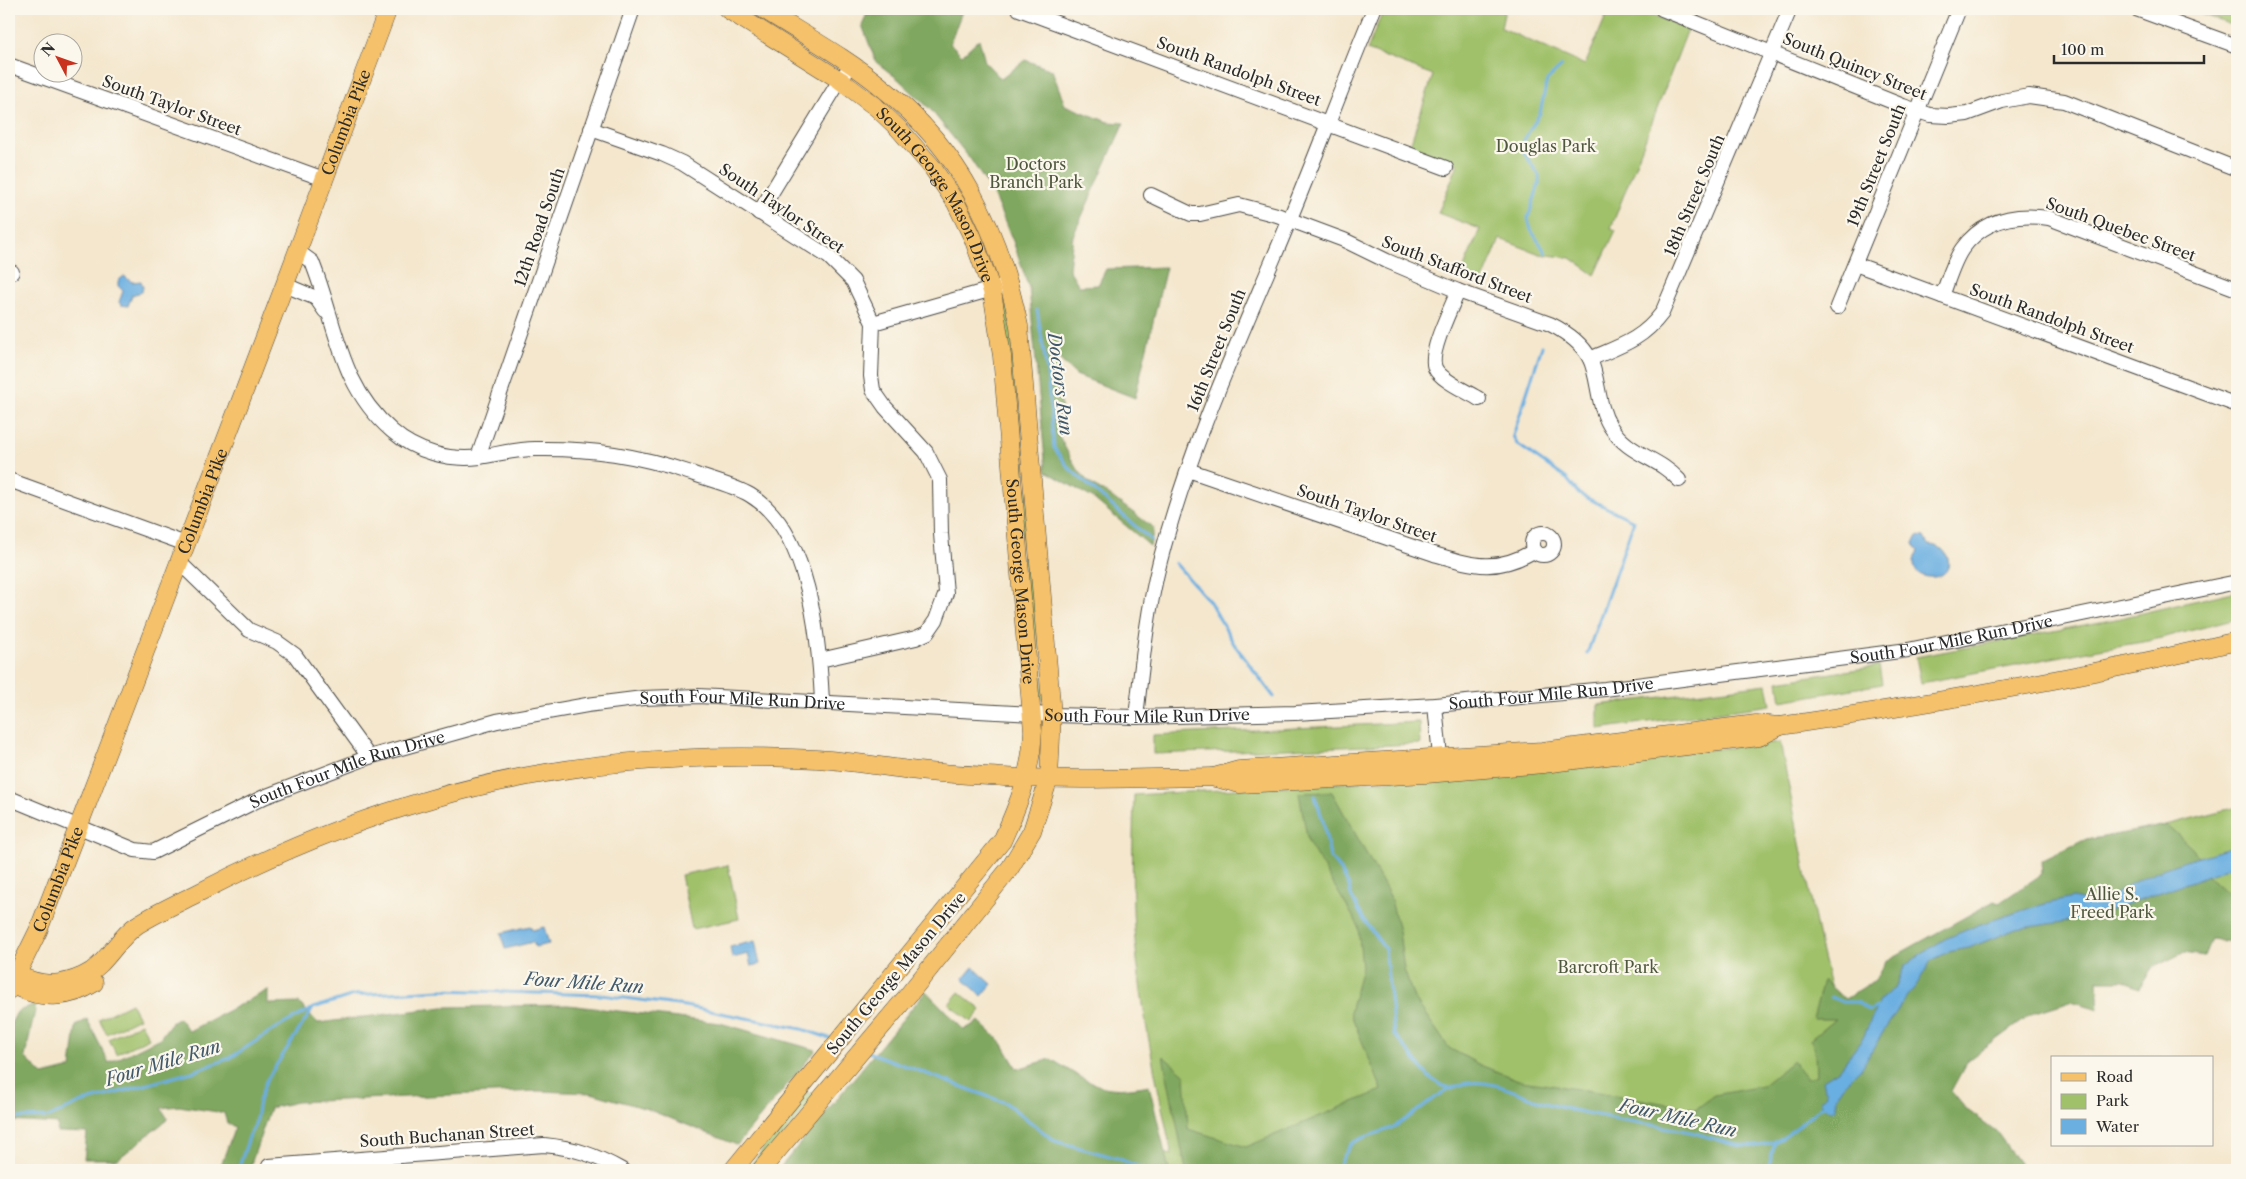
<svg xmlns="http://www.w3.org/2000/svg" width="2246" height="1179" font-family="'Libre Caslon Text',serif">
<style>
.green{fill:#a0c16a;stroke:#66764a}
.forest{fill:#80a75e;stroke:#566944}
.water{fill:#6bafe1;stroke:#4b6d86}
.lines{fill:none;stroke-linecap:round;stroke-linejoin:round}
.stream{stroke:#6bafe1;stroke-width:3}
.minor-casing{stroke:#494743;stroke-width:16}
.major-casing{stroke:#494743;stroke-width:19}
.minor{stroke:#fff;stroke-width:14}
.major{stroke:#f5c16b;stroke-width:18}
.labels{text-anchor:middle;stroke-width:4.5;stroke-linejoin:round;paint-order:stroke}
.street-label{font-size:16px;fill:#2b2b2b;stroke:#fbf7ec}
.park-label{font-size:16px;fill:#4e583e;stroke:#fbf7ec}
.water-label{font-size:18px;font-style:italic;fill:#41596b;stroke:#fbf7ec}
</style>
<rect width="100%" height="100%" fill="#fbf7ec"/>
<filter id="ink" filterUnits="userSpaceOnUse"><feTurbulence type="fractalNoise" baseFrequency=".02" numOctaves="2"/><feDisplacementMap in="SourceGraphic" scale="10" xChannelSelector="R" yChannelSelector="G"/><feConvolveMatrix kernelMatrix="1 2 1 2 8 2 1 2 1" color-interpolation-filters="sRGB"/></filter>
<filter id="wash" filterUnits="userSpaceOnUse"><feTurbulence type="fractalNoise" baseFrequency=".0096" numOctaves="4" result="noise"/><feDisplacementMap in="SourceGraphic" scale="20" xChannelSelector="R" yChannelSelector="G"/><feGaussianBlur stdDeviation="1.12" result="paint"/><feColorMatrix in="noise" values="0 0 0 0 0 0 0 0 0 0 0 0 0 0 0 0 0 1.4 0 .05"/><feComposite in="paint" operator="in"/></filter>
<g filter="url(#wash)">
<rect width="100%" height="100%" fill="#f4e7ce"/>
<g class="green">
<path d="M1384,9H1505L1501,28L1585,65L1609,9H1637L1688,29L1611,228L1616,230L1595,275L1571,258L1540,254L1500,239L1481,285L1459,279L1480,229L1438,213L1458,164L1409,148L1433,75L1367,50Z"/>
<path d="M2187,9H2237V27Z"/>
<path d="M1008,297L1026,474H1017L999,299Z"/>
<path d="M1027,488L1044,699H1040L1037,657L1030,640L1018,489Z"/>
<path d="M2237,591V619L2149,641L2099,649L1921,683L1916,657L2116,619Z"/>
<path d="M1879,666L1882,684L1781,701L1778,681Z"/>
<path d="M1767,684L1771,705L1598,729V705Z"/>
<path d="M1419,722L1420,744L1153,754V735Z"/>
<path d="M1780,742L1821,949L1832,994L1838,1034L1960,983L2082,841L2154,828L2237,807V931C2170,948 2094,977 2033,1013C2000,1033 1970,1059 1938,1082L2011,1170H853L971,1044L1002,1043L1017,1069L1130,1147L1172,1155C1156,1080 1140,1005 1134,929C1131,884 1133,840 1134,795L1478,775Z"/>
<path d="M728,865L739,919L692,929L681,875Z"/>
<path d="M959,992L981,1010L971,1022L949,1004Z"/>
<path d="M131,1003L139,1018L107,1034L99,1019Z"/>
<path d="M141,1023L149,1038L116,1054L109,1039Z"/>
<path d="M805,1092L817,1095L755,1170H747L759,1155L772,1132Z"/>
</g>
<g class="forest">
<path d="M869,9H963L950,43L962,55L979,39L985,62L1001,79L1025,60L1052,70L1065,105L1108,122L1124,123L1073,236L1069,269L1079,286L1098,285L1106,269L1166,267L1135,398L1076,375L1055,355L1062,411L1056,430C1068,452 1080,483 1105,492L1154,528L1150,546L1094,499L1046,471L1029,288L1013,241L992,192L971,160L931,110L898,79L876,62L862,25Z"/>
<path d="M1332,792L1390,896L1399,931L1404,970L1414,998L1449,1048L1480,1065L1521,1081L1592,1091L1696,1109L1715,1095L1762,1086L1793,1061L1807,1079L1816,1075L1815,1054L1811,1039L1835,1019H1813L1823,980L1845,999L1875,980L1886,961L1994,901L1999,903L2042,874L2041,861L2082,841L2167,825L2193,849L2210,878L2237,902V943L2211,939L2204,956L2183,953L2152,968L2139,988L2124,981H2097L2099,1009L2071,1001L2033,1013L1968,1060L1951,1091L1966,1109L1996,1131L2024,1170H1186L1163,1056L1185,1075L1188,1129L1246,1147L1382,1090L1350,1012L1362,968L1358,925L1308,842L1299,793Z"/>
<path d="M268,990V1004L299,1003L318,1023L443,1007L568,1005L720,1023L816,1050L737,1145L647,1109L591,1093L538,1091L297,1102L270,1108L249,1170H219L235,1127L227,1123L224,1113L179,1106L161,1108L168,1119L118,1159H84L87,1133L57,1132L58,1124L9,1121V1027L17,1012L30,1006H36L25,1057L43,1075L71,1068L76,1026L87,1019L109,1063L160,1038L171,1023L179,1018L189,1031Z"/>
<path d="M926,991L964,1030L979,1021L1002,1043L1017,1069L1051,1059C1090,1083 1101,1095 1149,1085L1169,1170H778Z"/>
</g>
<g class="water">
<path d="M124,276L132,282L141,281L143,287L142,292L132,295L128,306L121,305L119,302L123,291L118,286V281Z"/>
<path d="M1917,536L1924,537L1928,545C1936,545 1943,547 1947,556C1959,586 1898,584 1918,551L1913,544Z"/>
<path d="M2237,846V865L2088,918L2016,929L1969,948L1948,952L1931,961L1916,986L1907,996L1885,1029L1863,1066L1842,1087L1836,1097V1109L1831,1110L1822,1106L1820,1100L1826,1094L1823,1080L1839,1070L1863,1038L1879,1001L1896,986L1904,967L1922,953L1945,939L1978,925L2033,907L2072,898L2102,905C2140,870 2190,860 2237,846Z"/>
<path d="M530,926L532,930L544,927L549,944L535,947L533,942L505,949L501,933Z"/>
<path d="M755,941L760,964L751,966L748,954L732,958L730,947Z"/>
<path d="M973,967L992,984L982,996L963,979Z"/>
</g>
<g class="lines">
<g class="stream">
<path d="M1546,253L1531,230L1528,218L1539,184V175L1524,153V140L1540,113L1547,80L1562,66"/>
<path d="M1037,310L1047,371L1054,448L1069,468L1151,540"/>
<path d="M1542,346L1513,436L1517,444L1567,479L1579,494L1634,521L1587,654"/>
<path d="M1175,563L1210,602L1234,644L1274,697"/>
<path d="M1315,796L1323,821L1330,857L1341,871L1349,886L1351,896L1364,920L1385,949L1394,1034L1429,1077L1441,1085L1453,1089"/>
<path d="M1831,997L1842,1002H1857L1869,1011L1879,1006"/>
<path d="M868,1052L1006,1103L1055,1141L1117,1158L1146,1170H1151"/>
<path d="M9,1115L19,1118L50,1117L80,1103L192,1072L230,1058L273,1030L313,1008L354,995L441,990L602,995L685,1006L802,1029L832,1039"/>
<path d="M238,1170L250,1134L255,1125L259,1101L266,1081L312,1010"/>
<path d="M1337,1170C1341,1163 1346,1149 1352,1144C1364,1134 1383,1134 1397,1125C1420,1111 1441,1088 1468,1083C1495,1079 1524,1097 1549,1104C1594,1117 1641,1122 1686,1131C1712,1136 1736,1151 1764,1145C1792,1139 1804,1117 1826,1104"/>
<path d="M1765,1170L1770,1162L1775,1141"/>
</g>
</g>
</g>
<g filter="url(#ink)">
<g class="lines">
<g class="minor-casing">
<g id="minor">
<path d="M1019,9L1446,168"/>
<path d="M1662,9L1903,106L1930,115L1949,116L1967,114L2002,101L2029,96L2064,101L2237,169"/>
<path d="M2136,9L2237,46"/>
<path d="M9,65L324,179"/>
<path d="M591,129L662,154L682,163L829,257L853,281L873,323L871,376L873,390L885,407L926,452L940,480L941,534L946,593L936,620L927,633L916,638L820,660"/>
<path d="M1151,195L1191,214H1200L1239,205L1277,215L1344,240L1387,261L1458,291L1550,324C1566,332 1582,343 1590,359C1599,379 1597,405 1610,426C1629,456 1657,456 1679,480"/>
<path d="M759,213L840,80L852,65"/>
<path d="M297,251L312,262C337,324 338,384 392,431C416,452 449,461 480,457C498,454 517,449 535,449C591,448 638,455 691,473C710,480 733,485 750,495C810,531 819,638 822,701"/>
<path d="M1855,264L2237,405"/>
<path d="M9,271L12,272"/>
<path d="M285,285L316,298L325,311"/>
<path d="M1458,291C1452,307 1428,352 1435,368C1440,380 1468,392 1479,399"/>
<path d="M1942,296C1948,281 1953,262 1962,249C1983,220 2015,213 2049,218L2237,289"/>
<path d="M1837,307L1959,9"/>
<path d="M873,323L1010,284"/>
<path d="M1590,359C1620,346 1642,340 1662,313L1790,9"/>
<path d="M478,457L633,9"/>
<path d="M1188,470L1434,554C1475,566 1495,573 1534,551"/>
<path d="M9,480L186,544"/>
<circle cx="1543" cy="544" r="11"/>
<path d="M179,562L249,630L277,642L295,655L369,757"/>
<path d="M1435,705L1441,767"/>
<path d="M1136,717C1142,665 1147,612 1160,561C1187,456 1232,356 1274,257C1309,175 1340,91 1374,9"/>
<path id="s1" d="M9,798L135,850L153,852L264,797L369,757L497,721L587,705L643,698L698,696L1052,715L1136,717L1295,713L1435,705L1605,689L1908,650L2237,582"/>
<path d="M269,1166L544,1145C575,1148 595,1155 622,1170"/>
</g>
</g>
<g class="major-casing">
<g id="major">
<path id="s2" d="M727,9L840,80L877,108L899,129L932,167L956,203L973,238L992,291L1002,356L1033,731C1031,774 1019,803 1002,841L733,1170"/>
<path d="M1214,777L1239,770L1542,751L1756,724L1780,726C1934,703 2086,677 2237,641"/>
<path d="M17,975C41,986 59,987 83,976C107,965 116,939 137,925C156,913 178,903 198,893C273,854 350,822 431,799C555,763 688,752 817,759C848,761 879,766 910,770C941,774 973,775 1004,777C1073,781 1142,778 1211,777L1240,784L1426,774L1543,764L1759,737L1780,726"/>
<path d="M19,988C43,1000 71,998 94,983"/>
<path id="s3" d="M9,990L38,931L84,812L290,271L388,9"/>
<path d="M761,1170L909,994L1010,868L1032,831L1049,778L1052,715L1019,326C999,230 961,151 884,89C847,58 804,35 763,9"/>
</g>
</g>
<use href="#minor" class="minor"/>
<use href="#major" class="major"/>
</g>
</g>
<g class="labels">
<g class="street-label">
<text transform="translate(1855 66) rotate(22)" y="6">South Quincy Street</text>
<text transform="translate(1239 71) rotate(20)" y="6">South Randolph Street</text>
<text transform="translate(172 105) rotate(20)" y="6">South Taylor Street</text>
<text dy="6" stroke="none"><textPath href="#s3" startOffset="931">Columbia Pike</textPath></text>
<text transform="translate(1876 165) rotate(-68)" y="6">19th Street South</text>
<text transform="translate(1694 195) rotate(-67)" y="6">18th Street South</text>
<text dy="6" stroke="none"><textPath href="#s2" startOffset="286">South George Mason Drive</textPath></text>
<text transform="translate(782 208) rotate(34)" y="6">South Taylor Street</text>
<text transform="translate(539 227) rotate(-71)" y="6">12th Road South</text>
<text transform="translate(2121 229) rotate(20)" y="6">South Quebec Street</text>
<text transform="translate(1457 269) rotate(21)" y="6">South Stafford Street</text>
<text transform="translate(2052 318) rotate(20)" y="6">South Randolph Street</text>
<text transform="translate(1216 350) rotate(-68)" y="6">16th Street South</text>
<text dy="6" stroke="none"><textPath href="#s3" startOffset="526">Columbia Pike</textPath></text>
<text transform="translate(1367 513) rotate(19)" y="6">South Taylor Street</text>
<text dy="6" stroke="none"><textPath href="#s2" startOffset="691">South George Mason Drive</textPath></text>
<text dy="6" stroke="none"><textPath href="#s1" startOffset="1985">South Four Mile Run Drive</textPath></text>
<text dy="6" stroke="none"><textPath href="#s1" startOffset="1581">South Four Mile Run Drive</textPath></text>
<text dy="6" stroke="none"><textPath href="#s1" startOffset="771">South Four Mile Run Drive</textPath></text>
<text dy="6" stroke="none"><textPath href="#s1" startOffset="1176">South Four Mile Run Drive</textPath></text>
<text dy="6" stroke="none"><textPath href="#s1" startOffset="366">South Four Mile Run Drive</textPath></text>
<text dy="6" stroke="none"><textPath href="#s3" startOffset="121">Columbia Pike</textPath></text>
<text transform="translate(896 973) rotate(-50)" y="6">South George Mason Drive</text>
<text transform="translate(447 1135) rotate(-4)" y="6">South Buchanan Street</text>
</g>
<g class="park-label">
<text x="1546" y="152">Douglas Park</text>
<text x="1036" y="170">Doctors<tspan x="1036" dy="18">Branch Park</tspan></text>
<text x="2112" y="900">Allie S.<tspan x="2112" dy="18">Freed Park</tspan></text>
<text x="1608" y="973">Barcroft Park</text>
</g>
<g class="water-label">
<text transform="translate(1060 384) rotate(83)" y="6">Doctors Run</text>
<text transform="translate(584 983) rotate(4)" y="6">Four Mile Run</text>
<text transform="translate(163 1063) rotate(-17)" y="6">Four Mile Run</text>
<text transform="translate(1678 1118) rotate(13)" y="6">Four Mile Run</text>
</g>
</g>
<rect width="2246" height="1179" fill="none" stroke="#fbf7ec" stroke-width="30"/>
<rect x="2051" y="1056" width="162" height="90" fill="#fbf7ec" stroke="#a8a59f"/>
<rect x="2061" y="1073" width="25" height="8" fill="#f5c16b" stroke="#a8a59f"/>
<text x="2096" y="1082" font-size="15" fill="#2b2b2b">Road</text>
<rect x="2061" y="1094" width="25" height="15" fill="#a0c16a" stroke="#a8a59f"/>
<text x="2096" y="1106" font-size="15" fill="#2b2b2b">Park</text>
<rect x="2061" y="1119" width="25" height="15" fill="#6bafe1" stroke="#a8a59f"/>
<text x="2096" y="1132" font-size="15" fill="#2b2b2b">Water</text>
<g transform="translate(58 58) rotate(311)"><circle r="24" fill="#fbf7ec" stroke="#a8a59f"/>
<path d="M0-4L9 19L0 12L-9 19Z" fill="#c8321e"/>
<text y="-8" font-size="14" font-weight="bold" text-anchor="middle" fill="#2b2b2b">N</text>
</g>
<path d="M2054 55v8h150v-8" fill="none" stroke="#2b2b2b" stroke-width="2.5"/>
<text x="2061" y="55" font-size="15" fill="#2b2b2b" stroke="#fbf7ec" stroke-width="4" paint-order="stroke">100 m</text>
</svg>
